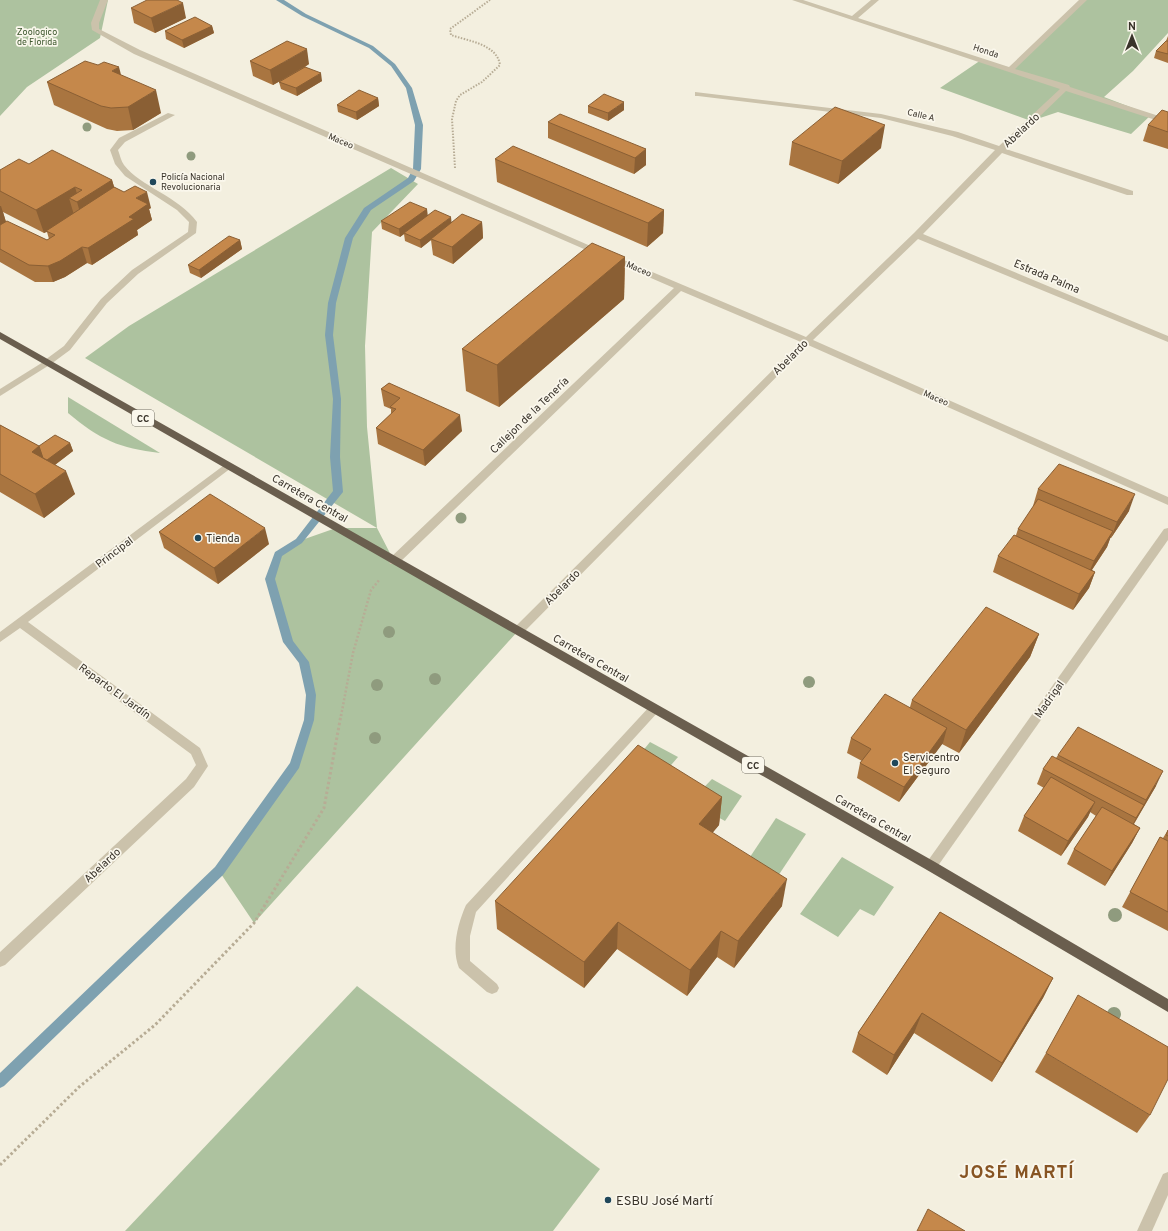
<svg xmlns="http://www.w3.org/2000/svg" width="1168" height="1231" font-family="Overpass,sans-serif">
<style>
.green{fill:#adc29f}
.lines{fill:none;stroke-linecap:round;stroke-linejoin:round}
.stream{fill:#7ea1b0;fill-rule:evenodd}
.path-far2{stroke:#b7ac95;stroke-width:2;stroke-dasharray:1.5 1.5;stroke-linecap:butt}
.path-far1{stroke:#b7ac95;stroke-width:2.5;stroke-dasharray:2 2;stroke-linecap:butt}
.path{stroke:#b7ac95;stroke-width:3;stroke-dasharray:2.5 2.5;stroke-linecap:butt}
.service{fill:#cbc2ab;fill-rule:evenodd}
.minor{fill:#cbc2ab;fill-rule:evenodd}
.trunk{fill:#6a5e4e;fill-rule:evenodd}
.tree{fill:#8f9b7e}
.wall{fill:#a97540;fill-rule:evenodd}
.shaded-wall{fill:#8a5f34}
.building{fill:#c5884b;stroke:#8a5f34}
.poi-dot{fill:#20475a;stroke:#faf7ec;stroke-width:1.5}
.labels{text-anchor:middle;stroke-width:3.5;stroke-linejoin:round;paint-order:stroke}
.far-park-label{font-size:9px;fill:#3d572e;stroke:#faf7ec}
.far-street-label{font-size:9px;fill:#39332a;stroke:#faf7ec}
.far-poi-label{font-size:9px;fill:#39332a;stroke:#faf7ec;text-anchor:start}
.shield{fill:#faf7ec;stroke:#736e64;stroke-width:1}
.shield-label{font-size:10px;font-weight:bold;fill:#39332a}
.street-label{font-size:11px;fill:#39332a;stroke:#faf7ec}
.poi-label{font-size:11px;fill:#39332a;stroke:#faf7ec;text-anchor:start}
.near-poi-label{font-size:13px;fill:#39332a;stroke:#faf7ec;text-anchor:start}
.near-district-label{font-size:18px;font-weight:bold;letter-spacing:1px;fill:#875524;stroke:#faf7ec}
</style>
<rect width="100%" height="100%" fill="#f3efdf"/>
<g class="green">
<path d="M0,0H108L100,38L27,87L0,116Z"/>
<path d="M1083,0H1168V33L1133,71L1104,97L1151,115L1131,134L1058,112L1031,121L940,88L981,60L1011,69Z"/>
<path d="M391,168L418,184L372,232L365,346L367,427L377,528L394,561L518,631L254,923L219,871L295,765L311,695L304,662L288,642L270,579L278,554L299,541L336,528H377L85,358L129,326Z"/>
<path d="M68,397L160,453C119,448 100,440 68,413Z"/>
<path d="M650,742L678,757L659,779L632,764Z"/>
<path d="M712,779L742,796L725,821L690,802Z"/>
<path d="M776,818L806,834L774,882L744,866Z"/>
<path d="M842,857L894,887L874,916L860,909L838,937L800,914Z"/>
<path d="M357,986L600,1169L553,1231H125Z"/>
</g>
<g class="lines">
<path class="stream" d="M276,0H284L306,14L373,46L395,64L412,88L423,125L421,169L414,181L371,210L353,238L336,303L333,335L341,399L340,457L343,492L302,543L282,556L275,579L293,641L309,662L316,695L314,720L299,768L223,875L4,1086L0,1088V1073L215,867L290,763L304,720L306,695L299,663L283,642L265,579L275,552L296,539L333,491L330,457L333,399L325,335L328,303L345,238L364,208L408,178L413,169L415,125L406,88L391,66L369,48L302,16Z"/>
<path class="path-far2" d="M455,168L452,119L456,101L460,95L482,82L500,65C497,44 468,41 451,35L450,29L490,0"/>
<path class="path-far1" d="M341,716L353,653L371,590L380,579"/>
<path class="path" d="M0,1165L79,1087L155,1025L254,923L324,808L341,715"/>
<g class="service">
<path d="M168,113L175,115L125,142L118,150C120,155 121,161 124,165C141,187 178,196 197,222L196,233L138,274L107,303L70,350L51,364H45V360L64,346L101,299L132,270L188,232L189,222L177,210L125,176L115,164L110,150L119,138Z"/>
<path d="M654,704L658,706L660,709L658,712L476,912L470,936V961L497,984L499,988L497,992L492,994L487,992L459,968C451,949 458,923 466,905L650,706Z"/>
</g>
<g class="minor">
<path d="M100,0H108L99,23V29L140,50L586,244L806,337L914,233L995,150L952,136L881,118L698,96H695V92L881,114L958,132L999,146L1060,89L792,0H803L852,16L871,0H879L858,18L1009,67L1079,0H1087L1015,69L1069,85L1070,87L1168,119V124L1066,91L1006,149L1133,191V195H1127L1002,153L923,234L1168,336V342L918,239L813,340L1168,497V505L808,345L522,634H514L512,631L514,628L801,342L681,291L398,564H390L389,561L390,558L674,288L134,54L92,30L91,23Z"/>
<path d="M48,359L53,362L51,364L0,396V389Z"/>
<path d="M227,463L232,466L231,468L28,622L200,748L208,766L194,787L5,965L0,967V952L186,779L196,765L191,754L20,628L0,642V632Z"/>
<path d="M1168,528V540L935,870L931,871L927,870L925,866L927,862L1164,529Z"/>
<path d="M1168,1172V1195L1152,1231H1137L1163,1174Z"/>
</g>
<path class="trunk" d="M0,332L935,862L1168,999V1012L927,870L0,339Z"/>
</g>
<g class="tree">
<circle cx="87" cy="127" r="4.5"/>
<circle cx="191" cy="156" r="4.5"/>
<circle cx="461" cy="518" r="5.5"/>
<circle cx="389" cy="632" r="6"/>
<circle cx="435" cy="679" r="6"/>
<circle cx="809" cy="682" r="6"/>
<circle cx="377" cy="685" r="6"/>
<circle cx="375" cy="738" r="6"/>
<circle cx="1115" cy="915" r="7"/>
<circle cx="1114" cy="1014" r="7"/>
</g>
<g class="wall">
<path d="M131,8L186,18L155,33L134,23Z"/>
<path d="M212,26L214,33L184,48L166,39L165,31Z"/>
<path d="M1168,36V63L1154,58L1156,51L1166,41Z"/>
<path d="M250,61L309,64L305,67L322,81L297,96L281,89L279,82L282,80L273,85L253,76Z"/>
<path d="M98,65L121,75L161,113L133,130L117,131L107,129L54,105L47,82Z"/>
<path d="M378,98L379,106L357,120L338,112L337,105Z"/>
<path d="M588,106L624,110L608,121L588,113Z"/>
<path d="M1168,112V149L1143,141L1148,125Z"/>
<path d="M548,122L646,149V165L634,174L548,138Z"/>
<path d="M792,142L881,148L838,184L789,165Z"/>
<path d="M495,159L664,210L663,233L647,247L497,182Z"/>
<path d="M29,164L112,180L114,187L151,208L149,209L152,220L137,230L138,235L92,265L87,263L65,277L53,282H35L0,262V170ZM3,212L44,233L47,232L49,239L47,240L6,222Z"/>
<path d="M427,209V216L451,223L482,222L483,238L453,264L433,255L431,240L421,248L405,241L404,234L400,237L382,229L381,221Z"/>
<path d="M240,240L242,249L201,278L190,273L188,265Z"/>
<path d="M625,257L624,299L499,407L466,391L462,349Z"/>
<path d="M389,383L462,431L425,466L378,444L376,428L391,414V409L384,406L381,389Z"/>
<path d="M0,425L39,446L70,443L73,451L55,465L75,494L44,518L0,492Z"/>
<path d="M1038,489L1129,511L1111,538H1110L1107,547L1092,570L1095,572L1089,588L1073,610L993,572L998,556L1016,535L1018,529L1034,506H1033Z"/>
<path d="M159,532L269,544L218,584L164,548Z"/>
<path d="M1039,634L1030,657L959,753L942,744L899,802L857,778L860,763L862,761L847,753L851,738L910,707L912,700Z"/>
<path d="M1058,755L1156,786L1134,824L1140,828L1132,843L1105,886L1067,864L1074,849L1096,816L1090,812L1088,817L1061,856L1018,831L1024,816L1044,788L1037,784L1043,769L1056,758Z"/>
<path d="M722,797L719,825L712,833L782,906L734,968L717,957L687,996L617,949L584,988L497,929L495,901Z"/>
<path d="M1168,830V931L1122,907L1160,837L1163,838Z"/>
<path d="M940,912L1053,978L1043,998L992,1082L914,1033L887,1075L852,1052L858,1033Z"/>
<path d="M1046,1053L1150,1115L1137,1133L1035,1072Z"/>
</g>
<g class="shaded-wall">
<path d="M183,3L186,18L155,33L151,18Z"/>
<path d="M212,26L214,33L184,48L182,40Z"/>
<path d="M307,49L309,64L273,85L270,70Z"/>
<path d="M119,67L125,90L112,71Z"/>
<path d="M321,73L322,81L297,96L296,88Z"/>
<path d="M156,90L161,113L133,130L128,107Z"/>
<path d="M378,98L379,106L357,120L356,112Z"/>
<path d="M624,102V110L608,121V113Z"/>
<path d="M885,125L881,148L838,184L842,161Z"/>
<path d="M646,149V165L634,174L635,158Z"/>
<path d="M112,180L119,203L84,226L77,202L69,198L74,215L44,233L36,210L75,187L79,201Z"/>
<path d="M147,192L151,208L149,209L152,220L137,230L138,235L92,265L88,248L129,217L136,198Z"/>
<path d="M0,206H1L6,222L0,226Z"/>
<path d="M427,209L428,217L404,233V234L400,237L399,229Z"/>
<path d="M664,210L663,233L647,247L648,223Z"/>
<path d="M451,217L452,226L431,239V240L421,248L420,240Z"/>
<path d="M482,222L483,238L453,264L452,247Z"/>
<path d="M240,240L242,249L201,278L199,270Z"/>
<path d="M82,247L87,263L65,277L53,282L48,266Z"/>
<path d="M625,257L624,299L499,407L497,365Z"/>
<path d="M460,415L462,431L425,466L423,450Z"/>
<path d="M70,443L73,451L48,470L32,452L39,446Z"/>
<path d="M66,471L75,494L44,518L35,494Z"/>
<path d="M1135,494L1129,511L1111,538L1117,522Z"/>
<path d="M265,528L269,544L218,584L214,568Z"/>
<path d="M1113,531L1107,547L1087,577L1094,561Z"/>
<path d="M1095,572L1089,588L1073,610L1079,594Z"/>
<path d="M1039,634L1030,657L959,753L966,730Z"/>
<path d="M947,728L943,743L899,802L904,787Z"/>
<path d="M1163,771L1156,786L1143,808L1136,820L1128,833L1136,818Z"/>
<path d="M722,797L719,825L696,853L699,824Z"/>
<path d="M1095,802L1088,817L1061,856L1068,841Z"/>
<path d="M1140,828L1132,843L1105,886L1112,871Z"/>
<path d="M787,879L782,906L734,968L738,941Z"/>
<path d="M618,922L617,949L584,988V962Z"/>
<path d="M721,931L717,957L687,996L690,970Z"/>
<path d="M1053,978L1043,998L992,1082L1002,1063Z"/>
<path d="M922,1013L914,1033L887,1075L894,1055Z"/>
</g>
<g class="building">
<path d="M147,0H177L183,3L151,18L131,8Z"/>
<path d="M195,17L212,26L182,40L165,31Z"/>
<path d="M287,41L307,49L270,70L250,61Z"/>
<path d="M1166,41H1168V54L1156,51Z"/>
<path d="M85,61L98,65L104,62L119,67L112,71L156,90L128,107L111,108L101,106L47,82Z"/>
<path d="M305,67L321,73L296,88L279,82Z"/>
<path d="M359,90L378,98L356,112L337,105Z"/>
<path d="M604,94L624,102L608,113L588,106Z"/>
<path d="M835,107L885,125L842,161L792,142Z"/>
<path d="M1162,110L1168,112V132L1148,125Z"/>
<path d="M560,114L646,149L635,158L548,122Z"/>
<path d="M513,146L664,210L648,223L495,159Z"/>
<path d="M52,150L112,180L77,202L69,198L82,190L75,187L36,210L0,191V170L19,159L29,164Z"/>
<path d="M135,186L147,192L136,198L148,204L129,217L134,219L88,248L82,247L60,261L48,266L29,265L0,249V225L7,221L47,240L55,235L46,231L114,187L124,192Z"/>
<path d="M410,202L427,209L399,229L381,221Z"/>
<path d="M435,210L451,217L420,240L404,233Z"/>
<path d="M462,214L482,222L452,247L431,239Z"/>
<path d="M229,236L240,240L199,270L188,265Z"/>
<path d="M592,243L625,257L497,365L462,349Z"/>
<path d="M389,383L460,415L423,450L376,428L396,409L390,407L400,398L381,389Z"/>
<path d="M0,425L39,446L32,452L66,471L35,494L0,474Z"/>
<path d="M55,435L70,443L47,460L43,458L39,446Z"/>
<path d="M1059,464L1135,494L1117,522L1038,489Z"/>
<path d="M210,494L265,528L214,568L159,532Z"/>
<path d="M1038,499L1113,531L1094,561L1018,529Z"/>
<path d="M1014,535L1095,572L1079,594L998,556Z"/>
<path d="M986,607L1039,634L966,730L912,700Z"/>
<path d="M885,694L947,728L904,787L860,763L871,749L851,738Z"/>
<path d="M1078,727L1163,771L1146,800L1058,755Z"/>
<path d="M638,745L722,797L699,824L787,879L738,941L721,931L690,970L618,922L584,962L495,901Z"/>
<path d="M1052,756L1144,805L1136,818L1043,769Z"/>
<path d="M1051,777L1095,802L1068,841L1024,816Z"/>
<path d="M1102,807L1140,828L1112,871L1074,849Z"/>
<path d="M1168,830V836L1166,835Z"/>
<path d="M1160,837L1168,841V912L1130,892Z"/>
<path d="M940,912L1053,978L1002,1063L922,1013L894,1055L858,1033Z"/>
<path d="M1078,995L1168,1047V1079L1150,1115L1046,1053Z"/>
<path d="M928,1209L965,1231H917Z"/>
</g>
<g class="poi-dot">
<circle cx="153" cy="182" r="4"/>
<circle cx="198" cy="538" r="4"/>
<circle cx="895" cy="763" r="4"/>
<circle cx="608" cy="1200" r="4"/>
</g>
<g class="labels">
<g class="far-park-label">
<text x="37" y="35">Zoologico<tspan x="37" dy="10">de Florida</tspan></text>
</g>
<g class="far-street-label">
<text transform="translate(986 51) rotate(18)" y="3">Honda</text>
<text transform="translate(921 115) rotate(13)" y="3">Calle A</text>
<text transform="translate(341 141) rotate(23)" y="3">Maceo</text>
<text transform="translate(639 269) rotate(23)" y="3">Maceo</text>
<text transform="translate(936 398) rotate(24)" y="3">Maceo</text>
</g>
<g class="far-poi-label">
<text x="161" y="180">Policía Nacional<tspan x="161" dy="10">Revolucionaria</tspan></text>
</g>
<g class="shield">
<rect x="132" y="410" width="22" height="16" rx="3"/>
<rect x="742" y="757" width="22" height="16" rx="3"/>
</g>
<g class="shield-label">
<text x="143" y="422">CC</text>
<text x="753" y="769">CC</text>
</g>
<g class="street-label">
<text transform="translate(1021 130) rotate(-43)" y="4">Abelardo</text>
<text transform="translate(1047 276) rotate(23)" y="4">Estrada Palma</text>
<text transform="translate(790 357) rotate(-45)" y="4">Abelardo</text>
<text transform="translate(529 415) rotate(-44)" y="4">Callejon de la Tenería</text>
<text transform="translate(310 498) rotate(30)" y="4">Carretera Central</text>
<text transform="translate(114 552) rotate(-37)" y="4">Principal</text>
<text transform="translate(562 587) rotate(-45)" y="4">Abelardo</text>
<text transform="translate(591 658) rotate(30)" y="4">Carretera Central</text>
<text transform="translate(115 691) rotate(36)" y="4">Reparto El Jardín</text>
<text transform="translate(1049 699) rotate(-55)" y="4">Madrigal</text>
<text transform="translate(873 818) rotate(30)" y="4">Carretera Central</text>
<text transform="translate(102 865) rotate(-43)" y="4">Abelardo</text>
</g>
<g class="poi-label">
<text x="206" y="542">Tienda</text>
<text x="903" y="761">Servicentro<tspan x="903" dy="13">El Seguro</tspan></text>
</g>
<g class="near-poi-label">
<text x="616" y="1205">ESBU José Martí</text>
</g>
<g class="near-district-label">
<text x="1017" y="1178">JOSÉ MARTÍ</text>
</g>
</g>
<g transform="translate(1132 36)" stroke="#faf7ec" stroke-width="3" paint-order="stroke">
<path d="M0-3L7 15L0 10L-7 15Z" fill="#39332a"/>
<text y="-6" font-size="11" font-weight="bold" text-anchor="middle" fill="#39332a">N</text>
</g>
</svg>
